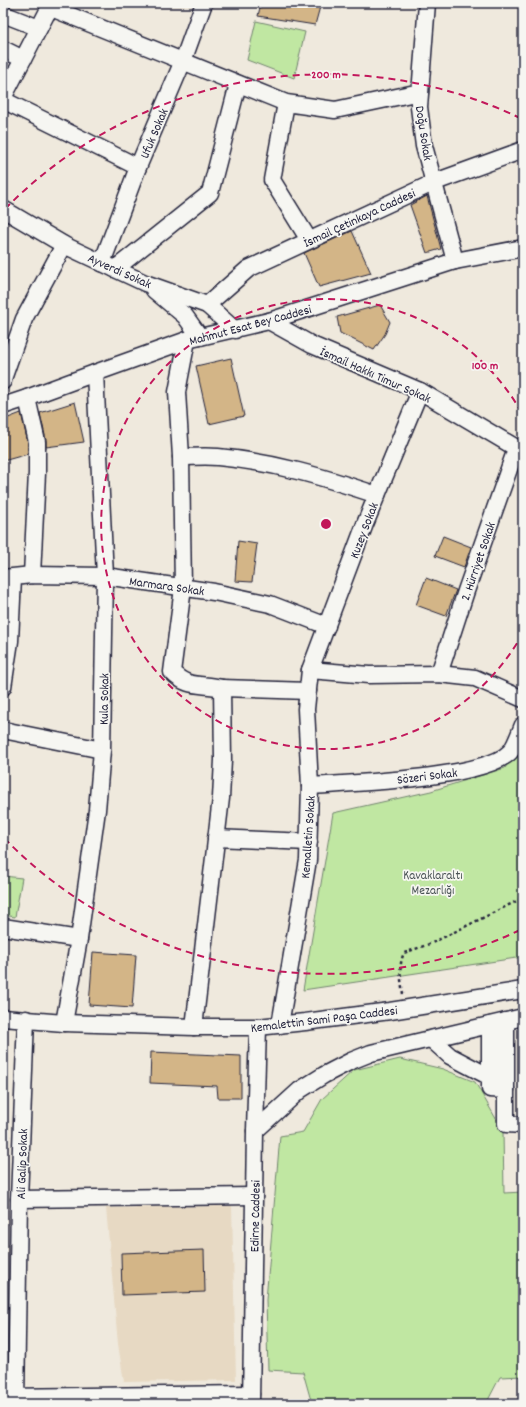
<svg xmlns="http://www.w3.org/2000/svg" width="526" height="1407" font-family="Dekko,sans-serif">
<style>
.built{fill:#e7d9c3}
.green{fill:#c0e7a2;stroke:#71846e}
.building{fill:#d3b587;stroke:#22223b}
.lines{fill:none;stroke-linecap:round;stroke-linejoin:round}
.minor-casing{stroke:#22223b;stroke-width:19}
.path{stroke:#22223b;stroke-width:2.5;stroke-dasharray:3 3;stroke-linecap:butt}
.minor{stroke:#f6f6f2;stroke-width:16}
.ring{fill:none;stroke:#c2185b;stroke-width:2;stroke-dasharray:7 5}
.labels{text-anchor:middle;stroke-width:3.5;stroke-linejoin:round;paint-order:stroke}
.street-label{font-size:13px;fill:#22223b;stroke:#f6f6f2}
.park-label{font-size:13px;fill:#4a5355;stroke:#f6f6f2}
.centre{fill:#c2185b;stroke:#f6f6f2;stroke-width:2}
.ring-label{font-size:12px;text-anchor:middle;font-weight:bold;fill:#c2185b;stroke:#f6f6f2;stroke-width:3.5;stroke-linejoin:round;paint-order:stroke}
</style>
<rect width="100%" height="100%" fill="#efe9dd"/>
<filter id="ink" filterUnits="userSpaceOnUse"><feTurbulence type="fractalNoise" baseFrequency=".025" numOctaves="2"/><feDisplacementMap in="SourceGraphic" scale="8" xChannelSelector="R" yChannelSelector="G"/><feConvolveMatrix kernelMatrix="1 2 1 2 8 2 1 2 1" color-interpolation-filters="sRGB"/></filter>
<g filter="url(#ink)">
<path class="built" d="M232,1206L236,1380L124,1382L118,1344L106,1208Z"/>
<g class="green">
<path d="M256,21L305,32L294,78L247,60Z"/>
<path d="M523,739V957L303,990L333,813L431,791L505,768Z"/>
<path d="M3,876L22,878L15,917L3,915Z"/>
<path d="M400,1059L443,1069L475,1082L503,1131L504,1193L523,1192V1376L500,1377L486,1404H314L310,1397L303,1372L268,1370L266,1300L280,1136L303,1132L322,1099L354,1070Z"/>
</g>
<g class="building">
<path d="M261,3H321L315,25L258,16Z"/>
<path d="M427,196L441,249L427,253L410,205Z"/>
<path d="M352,231L371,273L319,287L304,253Z"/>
<path d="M380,305L390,322L385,334L374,350L340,333L337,317Z"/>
<path d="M231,358L244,416L209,424L196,366Z"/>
<path d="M75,402L84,442L46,447V440L40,413Z"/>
<path d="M21,413L28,443V454L3,461V420Z"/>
<path d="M443,536L471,547L464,567L435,556Z"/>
<path d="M238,541L257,544L252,582L235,581Z"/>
<path d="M426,578L456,590L446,616L416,605Z"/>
<path d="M93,952L136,955L132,1008L89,1005Z"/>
<path d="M151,1052L241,1056V1098H218L217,1086L150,1083Z"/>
<path d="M204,1250L205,1292L122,1295L121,1253Z"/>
</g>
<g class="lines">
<g class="minor-casing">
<g id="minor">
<path d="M427,3L419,107L424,146L455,261"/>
<path d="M49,7L286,103L335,110L420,92"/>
<path d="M3,14L39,28"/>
<path d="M3,49L23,59"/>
<path d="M3,98L52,3"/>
<path d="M3,100L138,167"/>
<path d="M286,103L272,180L309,240"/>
<path d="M3,209L64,245L115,269L145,283L207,305L235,330"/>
<path d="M102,263L138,167L183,61L204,3"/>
<path d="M115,269L210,193L238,84"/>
<path d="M154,290L185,316L200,337"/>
<path d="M207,305L248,269L435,182L523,150"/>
<path d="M269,321L312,345L420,391L523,452"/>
<path d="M187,340L177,392L181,457L183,588L172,672C188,689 201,683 222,688L223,760L221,798L194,1027"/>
<path d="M3,381L4,376L24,319L64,245"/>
<path d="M27,398L37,442V473L32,575"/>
<path d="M3,406L27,398L95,373L187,340L269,321L455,261L523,248"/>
<path d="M181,457C193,457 206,456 218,457C274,462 323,477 377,495"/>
<path d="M3,578L32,575L105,576L214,592L270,604L327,626"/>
<path d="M310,670L369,675L439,674L475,678L523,699"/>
<path d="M439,674L466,591L516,449"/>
<path d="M3,687L10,641L13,578"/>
<path d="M222,688L308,691"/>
<path d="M3,730L102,750"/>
<path d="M310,786C350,783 484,779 510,752C515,747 520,732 523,725"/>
<path d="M216,838L309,842"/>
<path d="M3,927L79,939"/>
<path d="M3,1018L64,1023L194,1027H258L305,1022L390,1011L523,990"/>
<path d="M506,1021V1124L523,1125"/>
<path d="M64,1023L79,939L97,810L102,750L105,576L95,373"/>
<path d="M280,1025L308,860L310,786L306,709L310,670L365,524L420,391"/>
<path d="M490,1025V1089L506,1090"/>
<path d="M431,1039L450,1056L490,1077"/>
<path d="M255,1131L300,1090L324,1075L351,1061L371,1053L523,1017"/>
<path d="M19,1199L254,1196"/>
<path d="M3,1397L251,1394"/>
<path d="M16,1404L19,1199L26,1019"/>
<path d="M251,1404L255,1131L258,1027"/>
</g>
</g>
<path class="path" d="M403,994C401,980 398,966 404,953L432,943L523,898"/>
<use href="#minor" class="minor"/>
</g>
</g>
<g class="ring">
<path d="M523 633A225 225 0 1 1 523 415"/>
<path d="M520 930A450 450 0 0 1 5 839M5 209A450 450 0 0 1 520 118"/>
</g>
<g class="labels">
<g class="street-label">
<text transform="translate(153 133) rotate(-67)" y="5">Ufuk Sokak</text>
<text transform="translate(425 133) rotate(81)" y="5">Doğu Sokak</text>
<text transform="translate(359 217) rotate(-25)" y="5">İsmail Çetinkaya Caddesi</text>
<text transform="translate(120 270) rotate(24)" y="5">Ayverdi Sokak</text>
<text transform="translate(250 324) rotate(-15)" y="5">Mahmut Esat Bey Caddesi</text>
<text transform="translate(376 374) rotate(24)" y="5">İsmail Hakkı Timur Sokak</text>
<text transform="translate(363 530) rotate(-69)" y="5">Kuzey Sokak</text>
<text transform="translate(477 561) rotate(-71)" y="5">2. Hürriyet Sokak</text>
<text transform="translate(167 585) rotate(8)" y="5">Marmara Sokak</text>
<text transform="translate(103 699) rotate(-89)" y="5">Kula Sokak</text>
<text transform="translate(427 775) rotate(-7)" y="5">Sözeri Sokak</text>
<text transform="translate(307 837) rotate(-86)" y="5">Kemalletin Sokak</text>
<text transform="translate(324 1018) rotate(-7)" y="5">Kemalettin Sami Paşa Caddesi</text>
<text transform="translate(21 1164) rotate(-88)" y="5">Ali Galip Sokak</text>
<text transform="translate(254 1216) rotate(-89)" y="5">Edirne Caddesi</text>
</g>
<g class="park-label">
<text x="433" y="879">Kavaklaraltı<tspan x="433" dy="15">Mezarlığı</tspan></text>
</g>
</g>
<circle cx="326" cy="524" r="6" class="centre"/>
<g class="ring-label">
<text x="326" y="78">200 m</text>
<text x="485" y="369">100 m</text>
</g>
<rect width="526" height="1407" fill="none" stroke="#f6f6f2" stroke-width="16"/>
<rect x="8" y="8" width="510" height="1391" fill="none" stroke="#22223b" stroke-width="1.5" filter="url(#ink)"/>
</svg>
